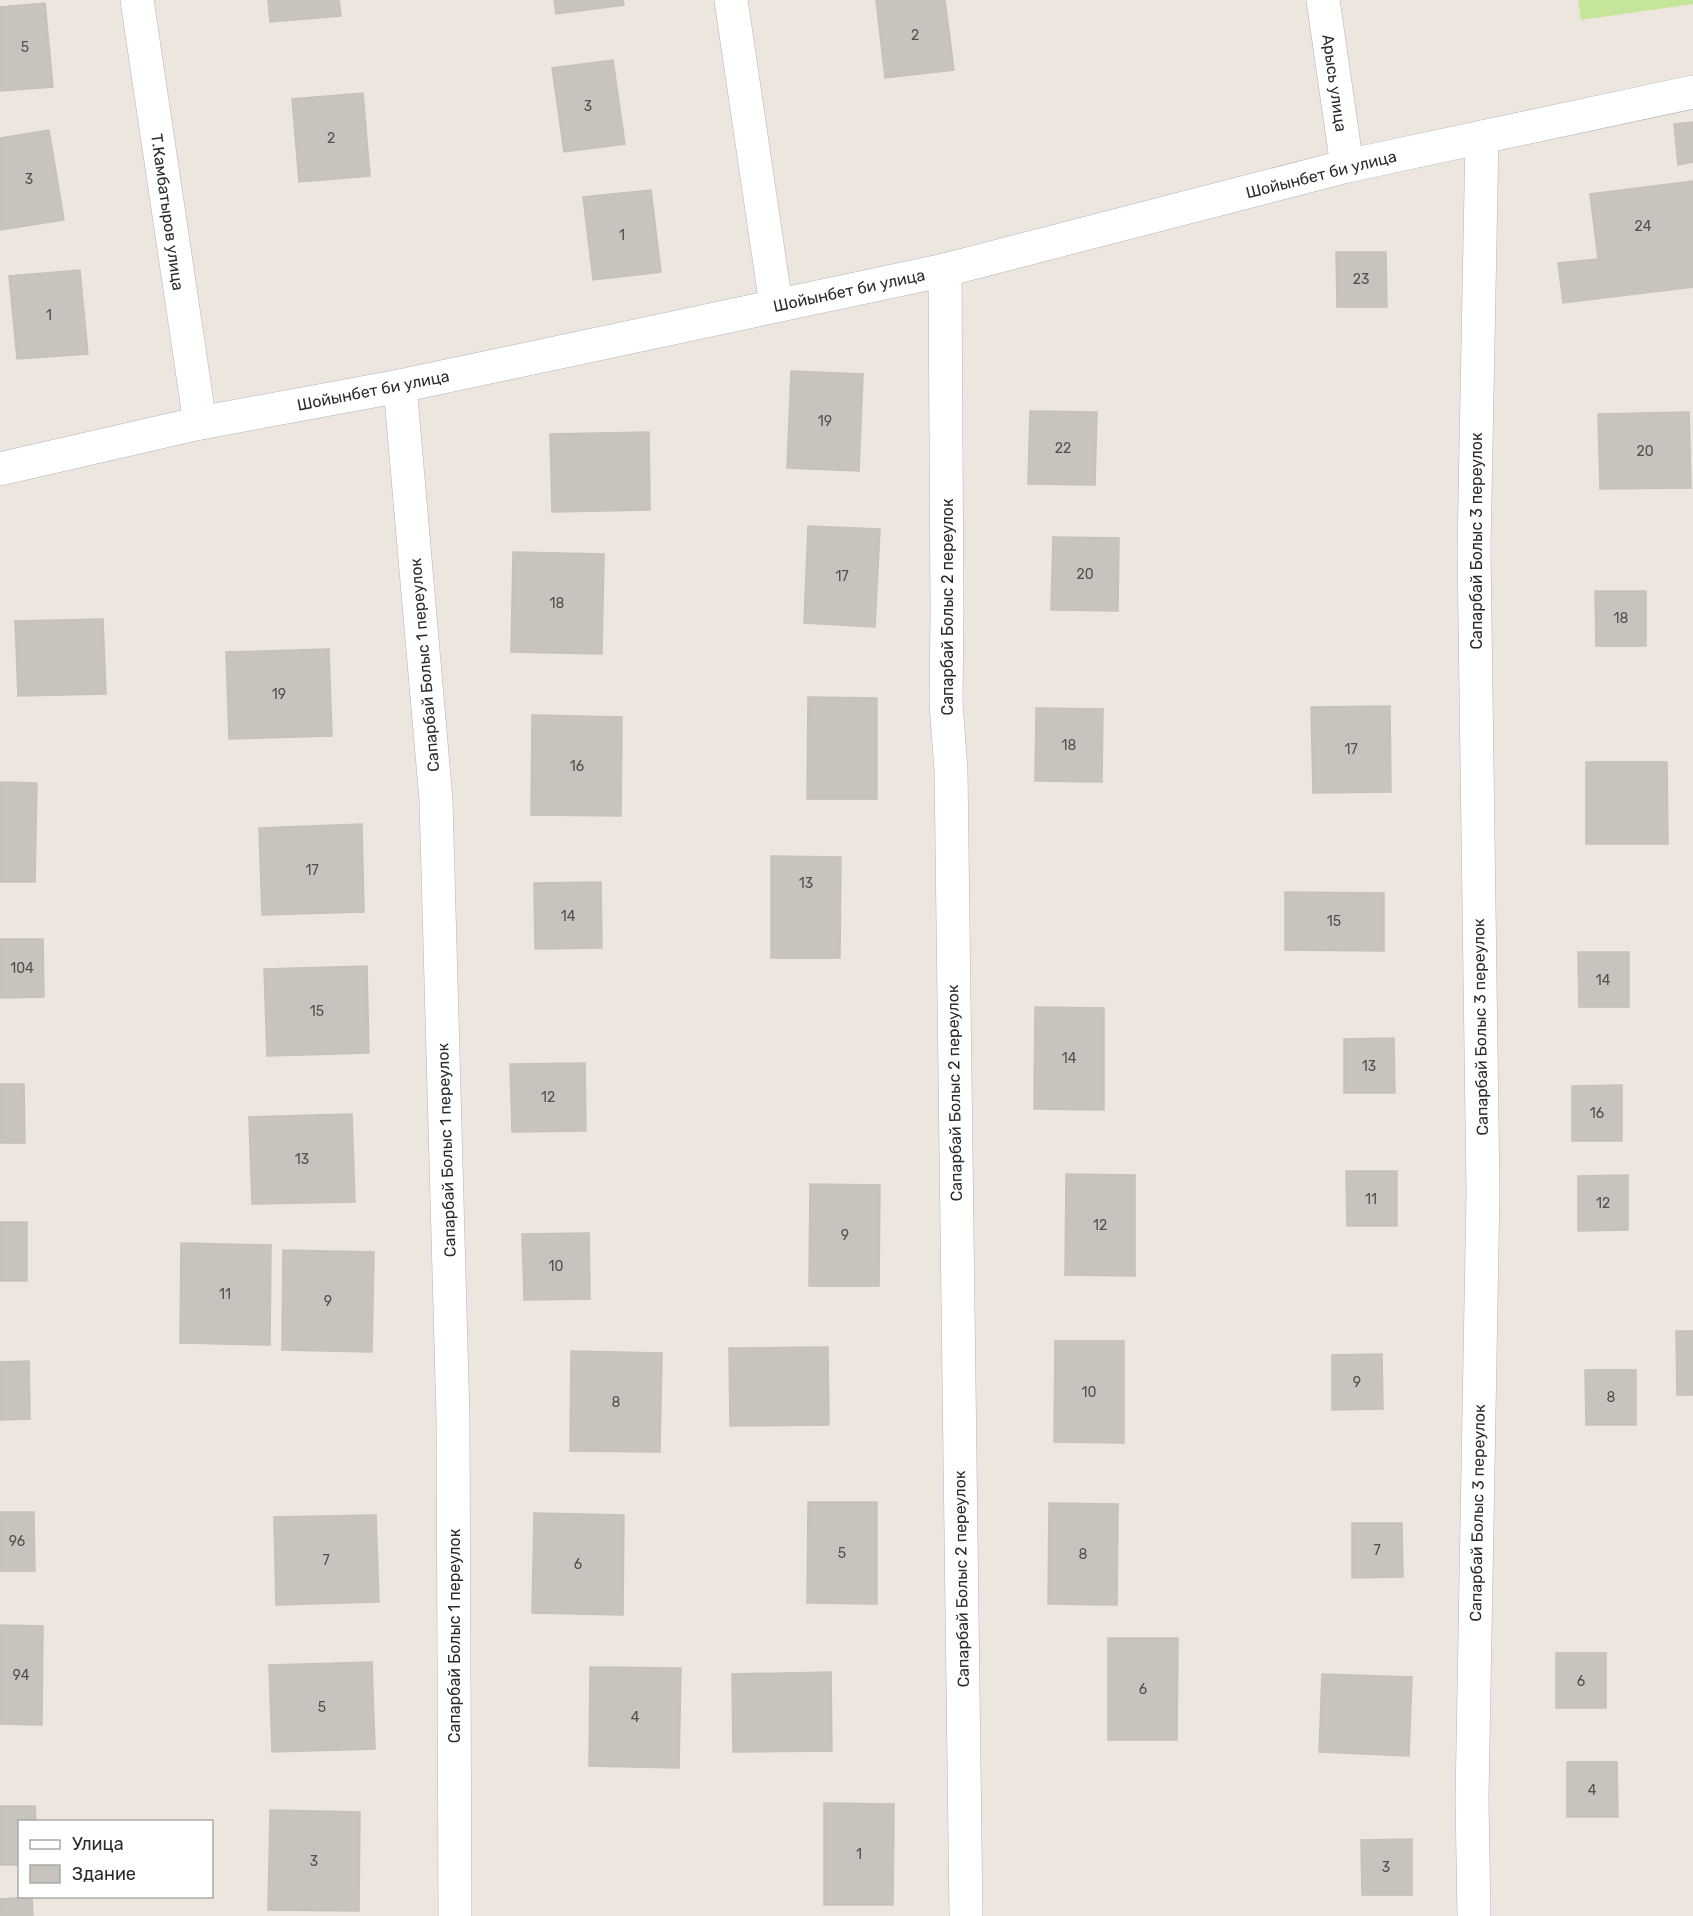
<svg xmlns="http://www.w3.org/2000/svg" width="1693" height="1916" font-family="Rubik,sans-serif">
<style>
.pitch{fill:#c5e59a}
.building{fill:#c7c3bd;stroke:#c7c1b7;stroke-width:1.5}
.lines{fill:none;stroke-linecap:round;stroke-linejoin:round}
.minor-casing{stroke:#b1b4bd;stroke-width:34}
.minor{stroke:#fff;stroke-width:33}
.labels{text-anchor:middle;stroke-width:6;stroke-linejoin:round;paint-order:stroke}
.number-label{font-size:14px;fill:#525150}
.street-label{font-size:16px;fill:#2b2b2b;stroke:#fff}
</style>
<rect width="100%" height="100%" fill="#ece6de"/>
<path class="pitch" d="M1578,0H1693V4L1581,20Z"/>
<g class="building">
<path d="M268,0H339L341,16L270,22Z"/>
<path d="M554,0H623L624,5L556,14Z"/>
<path d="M876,0H945L954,70L885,78Z"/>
<path d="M45,3L53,87L0,91V7Z"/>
<path d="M613,60L625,144L564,152L552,68Z"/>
<path d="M363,93L370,176L299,182L292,99Z"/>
<path d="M1693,122V162L1678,165L1674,124Z"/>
<path d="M49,130L64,220L0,230V138Z"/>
<path d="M1693,181V287L1563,303L1558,263L1598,259L1590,194Z"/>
<path d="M651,190L661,272L593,280L583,197Z"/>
<path d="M1336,252H1386L1387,307H1337Z"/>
<path d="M80,270L88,354L17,359L9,276Z"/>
<path d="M791,371L863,374L859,471L787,468Z"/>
<path d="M1030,411L1097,412L1095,485L1028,484Z"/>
<path d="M1689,412L1691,488L1600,489L1598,414Z"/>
<path d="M649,432L650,510L552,512L550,434Z"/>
<path d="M808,526L880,529L875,627L804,623Z"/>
<path d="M1053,537L1119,538L1118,611L1051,610Z"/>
<path d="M513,552L604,554L602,654L511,652Z"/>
<path d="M1595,591H1646V646H1596Z"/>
<path d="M103,619L106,694L18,696L15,621Z"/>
<path d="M329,649L332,736L229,739L226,652Z"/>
<path d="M808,697L877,698V799H807Z"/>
<path d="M1390,706L1391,792L1313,793L1311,707Z"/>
<path d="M1036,708L1103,709L1102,782L1035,781Z"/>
<path d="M532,715L622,717L621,816L531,815Z"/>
<path d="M1586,762H1667L1668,844H1586Z"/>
<path d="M0,782L37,783L35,882H0Z"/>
<path d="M362,824L364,912L262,915L259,828Z"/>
<path d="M771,856L841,857L840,958H771Z"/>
<path d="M601,882L602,948L535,949L534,883Z"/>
<path d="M1285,892L1384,893V951L1285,950Z"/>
<path d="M0,939H43L44,997L0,998Z"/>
<path d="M1578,952H1629V1007H1579Z"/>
<path d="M367,966L369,1053L267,1056L264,969Z"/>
<path d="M1035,1007L1104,1008V1110L1034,1109Z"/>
<path d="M1394,1038L1395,1093H1344V1039Z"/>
<path d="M585,1063L586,1131L512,1132L510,1064Z"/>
<path d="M0,1084H24L25,1143H0Z"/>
<path d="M1622,1085V1141H1572V1086Z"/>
<path d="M352,1114L355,1202L252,1204L249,1117Z"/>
<path d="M1346,1171H1397V1226H1347Z"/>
<path d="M1066,1174L1135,1175V1276L1065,1275Z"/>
<path d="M1628,1175V1230L1578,1231V1176Z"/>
<path d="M810,1184L880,1185L879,1286H809Z"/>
<rect x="0" y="1222" width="27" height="59"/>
<path d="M589,1233L590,1299L524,1300L522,1234Z"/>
<path d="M181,1243L271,1245L270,1345L180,1343Z"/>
<path d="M283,1250L374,1252L372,1352L282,1350Z"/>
<path d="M1676,1331H1693V1395H1677Z"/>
<path d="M1055,1341H1124V1443L1054,1442Z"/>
<path d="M828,1347L829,1425L730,1426L729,1348Z"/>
<path d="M571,1351L662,1353L660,1452L570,1451Z"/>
<path d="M1382,1354L1383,1409L1332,1410V1355Z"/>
<path d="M29,1361L30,1419L0,1420V1362Z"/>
<path d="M1585,1370H1636V1425H1586Z"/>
<path d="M808,1502H877V1604L807,1603Z"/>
<path d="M1049,1503L1118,1504L1117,1605L1048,1604Z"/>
<path d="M0,1512H34L35,1571H0Z"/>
<path d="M534,1513L624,1515L623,1615L532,1613Z"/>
<path d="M376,1515L379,1602L276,1605L274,1517Z"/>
<path d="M1352,1523H1402L1403,1577L1352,1578Z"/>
<path d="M0,1625L43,1626L42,1725L0,1724Z"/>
<path d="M1108,1638H1178L1177,1740H1108Z"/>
<rect x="1556" y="1653" width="50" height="55"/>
<path d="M372,1662L375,1749L272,1752L269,1665Z"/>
<path d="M590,1667L681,1668L679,1768L589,1766Z"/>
<path d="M831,1672L832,1751L733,1752L732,1674Z"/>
<path d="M1322,1674L1412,1677L1409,1756L1319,1752Z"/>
<path d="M1567,1762H1617L1618,1817H1567Z"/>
<path d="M824,1803L894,1804L893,1905H824Z"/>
<path d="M0,1806H35L36,1822H20V1865H0Z"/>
<path d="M270,1810L360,1812L359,1911L268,1910Z"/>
<path d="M1412,1839V1895H1362L1361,1840Z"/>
<path d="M32,1897L33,1916H0V1899Z"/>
</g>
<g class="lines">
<g class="minor-casing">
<g id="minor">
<path d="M137,0L200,423"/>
<path d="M731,0L776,305"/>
<path d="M1323,0L1347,166"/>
<path d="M945,270L947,612L946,703L951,770L966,1916"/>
<path d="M400,386L436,800L453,1418L455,1916"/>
<path d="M0,469L200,423L400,386L945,270L1347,166L1693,92"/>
<path d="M1474,1916L1472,1799L1483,1192L1474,549L1482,137"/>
</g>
</g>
<use href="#minor" class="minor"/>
</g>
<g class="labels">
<g class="number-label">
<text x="915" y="40">2</text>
<text x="25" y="52">5</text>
<text x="588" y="111">3</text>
<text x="331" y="143">2</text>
<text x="29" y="184">3</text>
<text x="1643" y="231">24</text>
<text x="622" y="240">1</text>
<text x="1361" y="284">23</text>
<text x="49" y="320">1</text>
<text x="825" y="426">19</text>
<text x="1063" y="453">22</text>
<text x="1645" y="456">20</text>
<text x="1085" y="579">20</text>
<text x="842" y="581">17</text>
<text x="557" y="608">18</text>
<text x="1621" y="623">18</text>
<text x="279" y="699">19</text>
<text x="1069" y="750">18</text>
<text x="1351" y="754">17</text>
<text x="577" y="771">16</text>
<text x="312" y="875">17</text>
<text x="806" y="888">13</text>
<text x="568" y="921">14</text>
<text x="1334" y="926">15</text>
<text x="22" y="973">104</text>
<text x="1603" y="985">14</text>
<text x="317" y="1016">15</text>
<text x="1069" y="1063">14</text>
<text x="1369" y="1071">13</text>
<text x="548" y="1102">12</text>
<text x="1597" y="1118">16</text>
<text x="302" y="1164">13</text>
<text x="1371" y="1204">11</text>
<text x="1603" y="1208">12</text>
<text x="1100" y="1230">12</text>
<text x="845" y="1240">9</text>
<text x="556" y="1271">10</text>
<text x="225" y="1299">11</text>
<text x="328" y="1306">9</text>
<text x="1357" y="1387">9</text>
<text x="1089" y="1397">10</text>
<text x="1611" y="1402">8</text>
<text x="616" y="1407">8</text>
<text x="17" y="1546">96</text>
<text x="1377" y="1555">7</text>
<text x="842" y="1558">5</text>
<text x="1083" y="1559">8</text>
<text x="326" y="1565">7</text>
<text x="578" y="1569">6</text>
<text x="21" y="1680">94</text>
<text x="1581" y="1686">6</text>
<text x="1143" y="1694">6</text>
<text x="322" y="1712">5</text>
<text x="635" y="1722">4</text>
<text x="1592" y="1795">4</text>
<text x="859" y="1859">1</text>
<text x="314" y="1866">3</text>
<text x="1386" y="1872">3</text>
</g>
<g class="street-label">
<text transform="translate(1335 83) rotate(82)" y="6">Арысь улица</text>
<text transform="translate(1321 174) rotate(-14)" y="6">Шойынбет би улица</text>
<text transform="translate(168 212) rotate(82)" y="6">Т.Камбатыров улица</text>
<text transform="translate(849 290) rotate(-12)" y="6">Шойынбет би улица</text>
<text transform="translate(373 390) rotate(-11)" y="6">Шойынбет би улица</text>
<text transform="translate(1476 541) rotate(-90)" y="6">Сапарбай Болыс 3 переулок</text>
<text transform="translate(947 607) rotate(-90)" y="6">Сапарбай Болыс 2 переулок</text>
<text transform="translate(424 665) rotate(-95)" y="6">Сапарбай Болыс 1 переулок</text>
<text transform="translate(1480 1027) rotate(-91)" y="6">Сапарбай Болыс 3 переулок</text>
<text transform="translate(954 1093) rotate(-91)" y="6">Сапарбай Болыс 2 переулок</text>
<text transform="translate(446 1150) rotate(-92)" y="6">Сапарбай Болыс 1 переулок</text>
<text transform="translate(1477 1513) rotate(-89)" y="6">Сапарбай Болыс 3 переулок</text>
<text transform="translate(961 1579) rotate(-91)" y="6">Сапарбай Болыс 2 переулок</text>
<text transform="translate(454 1636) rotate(-90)" y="6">Сапарбай Болыс 1 переулок</text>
</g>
</g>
<rect x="18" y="1820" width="195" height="78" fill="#ffffff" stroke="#aaaaaa" stroke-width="1.5"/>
<rect x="30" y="1840" width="30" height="9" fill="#ffffff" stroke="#aaaaaa" stroke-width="1.5"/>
<text x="72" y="1850" font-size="18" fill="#2b2b2b">Улица</text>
<rect x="30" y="1865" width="30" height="18" fill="#c7c3bd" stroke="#aaaaaa" stroke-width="1.5"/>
<text x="72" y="1880" font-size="18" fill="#2b2b2b">Здание</text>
</svg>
